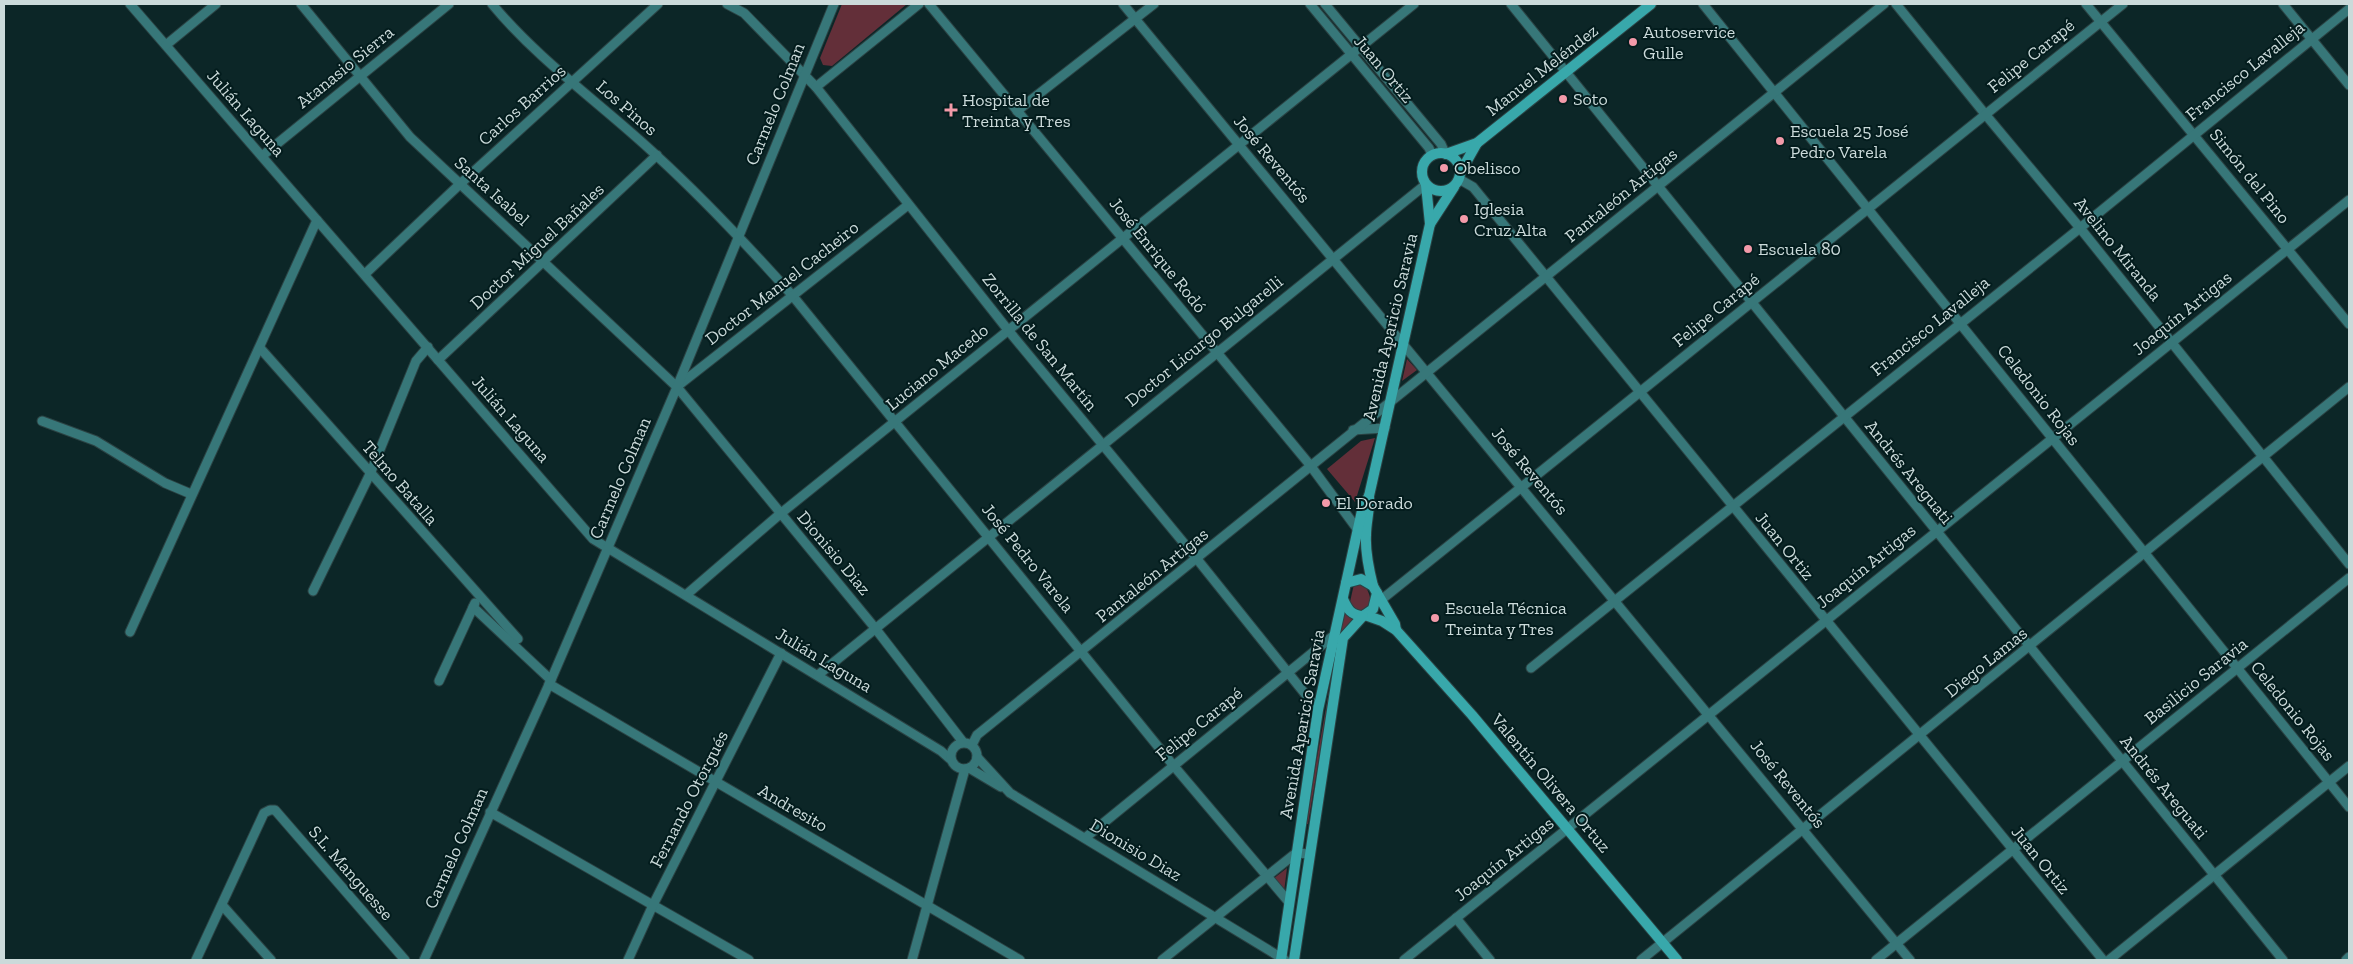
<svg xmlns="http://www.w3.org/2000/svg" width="2353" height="964" font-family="'Zilla Slab',serif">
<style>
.green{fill:#632f39}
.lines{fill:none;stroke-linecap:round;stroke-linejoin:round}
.street-casing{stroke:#2b4344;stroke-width:11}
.secondary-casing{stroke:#2b4344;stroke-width:12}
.street{stroke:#377779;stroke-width:9}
.secondary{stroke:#38a8ab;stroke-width:10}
.poi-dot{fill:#f39aa9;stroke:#031c1d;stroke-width:2}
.labels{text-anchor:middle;stroke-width:4;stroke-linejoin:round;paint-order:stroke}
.poi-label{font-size:18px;fill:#cbdada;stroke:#031c1d;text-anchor:start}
.street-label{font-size:18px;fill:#cbdada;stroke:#031c1d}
</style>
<rect width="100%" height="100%" fill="#0c2627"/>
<g class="green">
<path d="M842,4H907L832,66L823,65L820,58Z"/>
<path d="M1407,359L1417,370L1402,381Z"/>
<path d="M1375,438L1355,502L1327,469L1361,441Z"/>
<path d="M1354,584H1364C1370,594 1375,605 1363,612L1352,609L1350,602Z"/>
<path d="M1344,608L1356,619L1340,635L1308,824H1305Z"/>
<path d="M1287,868L1284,892L1273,879Z"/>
</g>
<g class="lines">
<g class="street-casing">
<g id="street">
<path d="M130,4L593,539L941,751L950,759"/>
<path d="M301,4L410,137L677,387L875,628L963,742"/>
<path d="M492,4C540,62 603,105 657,156C705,200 749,247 792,295L1173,765L1288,901"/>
<path d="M727,4L744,13L816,87L1008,330L1197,559L1318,710"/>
<path d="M929,4L1310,465L1358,530"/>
<path d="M1123,4L1910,960"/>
<path d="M1310,4L1429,148L1432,155"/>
<path d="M1325,4L1441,144L1445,153"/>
<path d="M1511,4L2283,960"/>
<path d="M1703,4L2349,807"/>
<path d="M1896,4L1985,114L2080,228L2349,564"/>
<path d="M2086,4L2349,324"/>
<path d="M2283,4L2349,85"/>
<path d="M166,45L216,4"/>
<path d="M816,87L919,4"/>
<path d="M1017,111L1154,4"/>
<path d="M262,156L449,4"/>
<path d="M1459,179L1473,187L2103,960"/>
<path d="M365,274L460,184L658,4"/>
<path d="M260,348L518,639"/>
<path d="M438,360L657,155"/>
<path d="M679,385L908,205"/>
<path d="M42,421L96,441L165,483L191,494"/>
<path d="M1353,430L1385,428"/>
<path d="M313,591L370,474L416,361L428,347"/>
<path d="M686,595L780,514L1414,4"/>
<path d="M1381,600L2123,4"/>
<path d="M473,607L551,680"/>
<path d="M130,632L317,220"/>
<path d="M1531,668L2080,228L2349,9"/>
<path d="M818,675L1425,185"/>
<path d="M439,681L475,603"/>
<path d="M549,684L1020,960"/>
<circle cx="964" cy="756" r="13"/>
<path d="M972,745L977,735L1884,4"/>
<path d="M977,757L1010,793L1285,960"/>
<path d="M969,768L1001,787"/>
<path d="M490,812L749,960"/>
<path d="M1085,838L1333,636"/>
<path d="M222,905L271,960"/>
<path d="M1456,918L1490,960"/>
<path d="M196,960L264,813L270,810H275L405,960"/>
<path d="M424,960L551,680L677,387L834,4"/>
<path d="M628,960L653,905L781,653"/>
<path d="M912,960L965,769"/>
<path d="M1162,960L1296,853L1310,854"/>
<path d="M1404,960L2349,200"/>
<path d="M1641,960L2349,387"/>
<path d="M1876,960L2349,578"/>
<path d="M2109,960L2349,766"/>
<path d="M2346,960L2349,957"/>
</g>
</g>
<g class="secondary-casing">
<g id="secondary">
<circle cx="1441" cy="172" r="19"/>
<path d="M1446,154L1477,143L1651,4"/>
<path d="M1460,173L1477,143"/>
<path d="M1430,224L1454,187"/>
<path d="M1373,586C1369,570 1365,552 1366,535C1366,522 1370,510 1369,496L1430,224L1426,185"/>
<path d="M1377,593L1395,624L1396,630"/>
<path d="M1343,599C1348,610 1351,615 1363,616L1373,609L1377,593L1373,586L1361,579L1346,583"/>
<path d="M1365,615L1382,621L1396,630L1472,715L1677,960"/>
<path d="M1281,960L1318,710L1363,506L1369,496"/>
<path d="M1294,960L1343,638L1363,616"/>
</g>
</g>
<use href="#street" class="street"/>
<use href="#secondary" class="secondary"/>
</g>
<g class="poi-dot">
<circle cx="1633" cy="42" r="5"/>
<circle cx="1563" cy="99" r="5"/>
<path d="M948.5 102.5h5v5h5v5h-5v5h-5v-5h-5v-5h5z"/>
<circle cx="1780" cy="141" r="5"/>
<circle cx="1444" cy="168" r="5"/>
<circle cx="1464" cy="219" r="5"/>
<circle cx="1748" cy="249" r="5"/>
<circle cx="1326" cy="503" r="5"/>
<circle cx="1435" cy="618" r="5"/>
</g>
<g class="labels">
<g class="poi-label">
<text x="1643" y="38">Autoservice<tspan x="1643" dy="21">Gulle</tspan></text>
<text x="1573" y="105">Soto</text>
<text x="962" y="106">Hospital de<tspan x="962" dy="21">Treinta y Tres</tspan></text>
<text x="1790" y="137">Escuela 25 José<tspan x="1790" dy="21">Pedro Varela</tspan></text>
<text x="1454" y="174">Obelisco</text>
<text x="1474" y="215">Iglesia<tspan x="1474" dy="21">Cruz Alta</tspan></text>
<text x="1758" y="255">Escuela 80</text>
<text x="1336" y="509">El Dorado</text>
<text x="1445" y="614">Escuela Técnica<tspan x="1445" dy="21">Treinta y Tres</tspan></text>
</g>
<g class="street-label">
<text transform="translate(2031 56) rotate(-39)" y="6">Felipe Carapé</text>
<text transform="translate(345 67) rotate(-39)" y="6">Atanasio Sierra</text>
<text transform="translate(1384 69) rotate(50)" y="6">Juan Ortiz</text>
<text transform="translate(1542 70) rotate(-38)" y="6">Manuel Meléndez</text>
<text transform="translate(2245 71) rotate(-39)" y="6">Francisco Lavalleja</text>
<text transform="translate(775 104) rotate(-68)" y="6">Carmelo Colman</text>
<text transform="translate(522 105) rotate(-42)" y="6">Carlos Barrios</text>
<text transform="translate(627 108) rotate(41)" y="6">Los Pinos</text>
<text transform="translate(246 113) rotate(49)" y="6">Julián Laguna</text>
<text transform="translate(1272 159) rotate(50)" y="6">José Reventós</text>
<text transform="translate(2250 176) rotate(51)" y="6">Simón del Pino</text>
<text transform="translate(492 191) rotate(42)" y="6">Santa Isabel</text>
<text transform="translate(1621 195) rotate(-39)" y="6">Pantaleón Artigas</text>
<text transform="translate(537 246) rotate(-43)" y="6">Doctor Miguel Bañales</text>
<text transform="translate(2118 249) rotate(51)" y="6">Avelino Miranda</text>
<text transform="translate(1158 255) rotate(51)" y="6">José Enrique Rodó</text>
<text transform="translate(782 283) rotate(-38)" y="6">Doctor Manuel Cacheiro</text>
<text transform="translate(1716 310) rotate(-39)" y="6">Felipe Carapé</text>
<text transform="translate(2182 313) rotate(-39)" y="6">Joaquín Artigas</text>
<text transform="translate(1930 326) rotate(-39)" y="6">Francisco Lavalleja</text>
<text transform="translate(1390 327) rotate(-77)" y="6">Avenida Aparicio Saravia</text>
<text transform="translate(1204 341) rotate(-39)" y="6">Doctor Licurgo Bulgarelli</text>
<text transform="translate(1040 342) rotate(51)" y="6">Zorrilla de San Martín</text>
<text transform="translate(937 367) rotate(-39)" y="6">Luciano Macedo</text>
<text transform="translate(2039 395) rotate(52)" y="6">Celedonio Rojas</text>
<text transform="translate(511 419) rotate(49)" y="6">Julián Laguna</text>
<text transform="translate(1530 471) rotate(50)" y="6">José Reventós</text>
<text transform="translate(1909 472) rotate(51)" y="6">Andrés Areguati</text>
<text transform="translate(620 478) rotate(-67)" y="6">Carmelo Colman</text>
<text transform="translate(400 483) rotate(49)" y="6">Telmo Batalla</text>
<text transform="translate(1785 546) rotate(51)" y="6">Juan Ortiz</text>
<text transform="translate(834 553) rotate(50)" y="6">Dionisio Diaz</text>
<text transform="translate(1028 558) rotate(51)" y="6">José Pedro Varela</text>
<text transform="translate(1866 566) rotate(-39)" y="6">Joaquín Artigas</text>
<text transform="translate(1152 575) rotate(-39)" y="6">Pantaleón Artigas</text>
<text transform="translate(824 660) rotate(31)" y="6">Julián Laguna</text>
<text transform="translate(1986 662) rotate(-39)" y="6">Diego Lamas</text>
<text transform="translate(2196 681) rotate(-39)" y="6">Basilicio Saravia</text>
<text transform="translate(2293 711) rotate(51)" y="6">Celedonio Rojas</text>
<text transform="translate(1199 724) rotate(-39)" y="6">Felipe Carapé</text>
<text transform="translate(1302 724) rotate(-80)" y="6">Avenida Aparicio Saravia</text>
<text transform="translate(1551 783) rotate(50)" y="6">Valentín Olivera Ortuz</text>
<text transform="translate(1788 784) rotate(51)" y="6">José Reventós</text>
<text transform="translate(2164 787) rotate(51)" y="6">Andrés Areguati</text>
<text transform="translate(689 799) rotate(-63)" y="6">Fernando Otorgués</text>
<text transform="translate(793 808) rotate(30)" y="6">Andresito</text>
<text transform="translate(456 848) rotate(-66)" y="6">Carmelo Colman</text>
<text transform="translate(1136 850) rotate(31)" y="6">Dionisio Diaz</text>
<text transform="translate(1504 859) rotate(-39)" y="6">Joaquín Artigas</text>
<text transform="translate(2041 860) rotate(51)" y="6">Juan Ortiz</text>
<text transform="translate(351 873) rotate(49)" y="6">S.L. Manguesse</text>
</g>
</g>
<rect width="2353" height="964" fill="none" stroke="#cbdada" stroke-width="10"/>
</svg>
